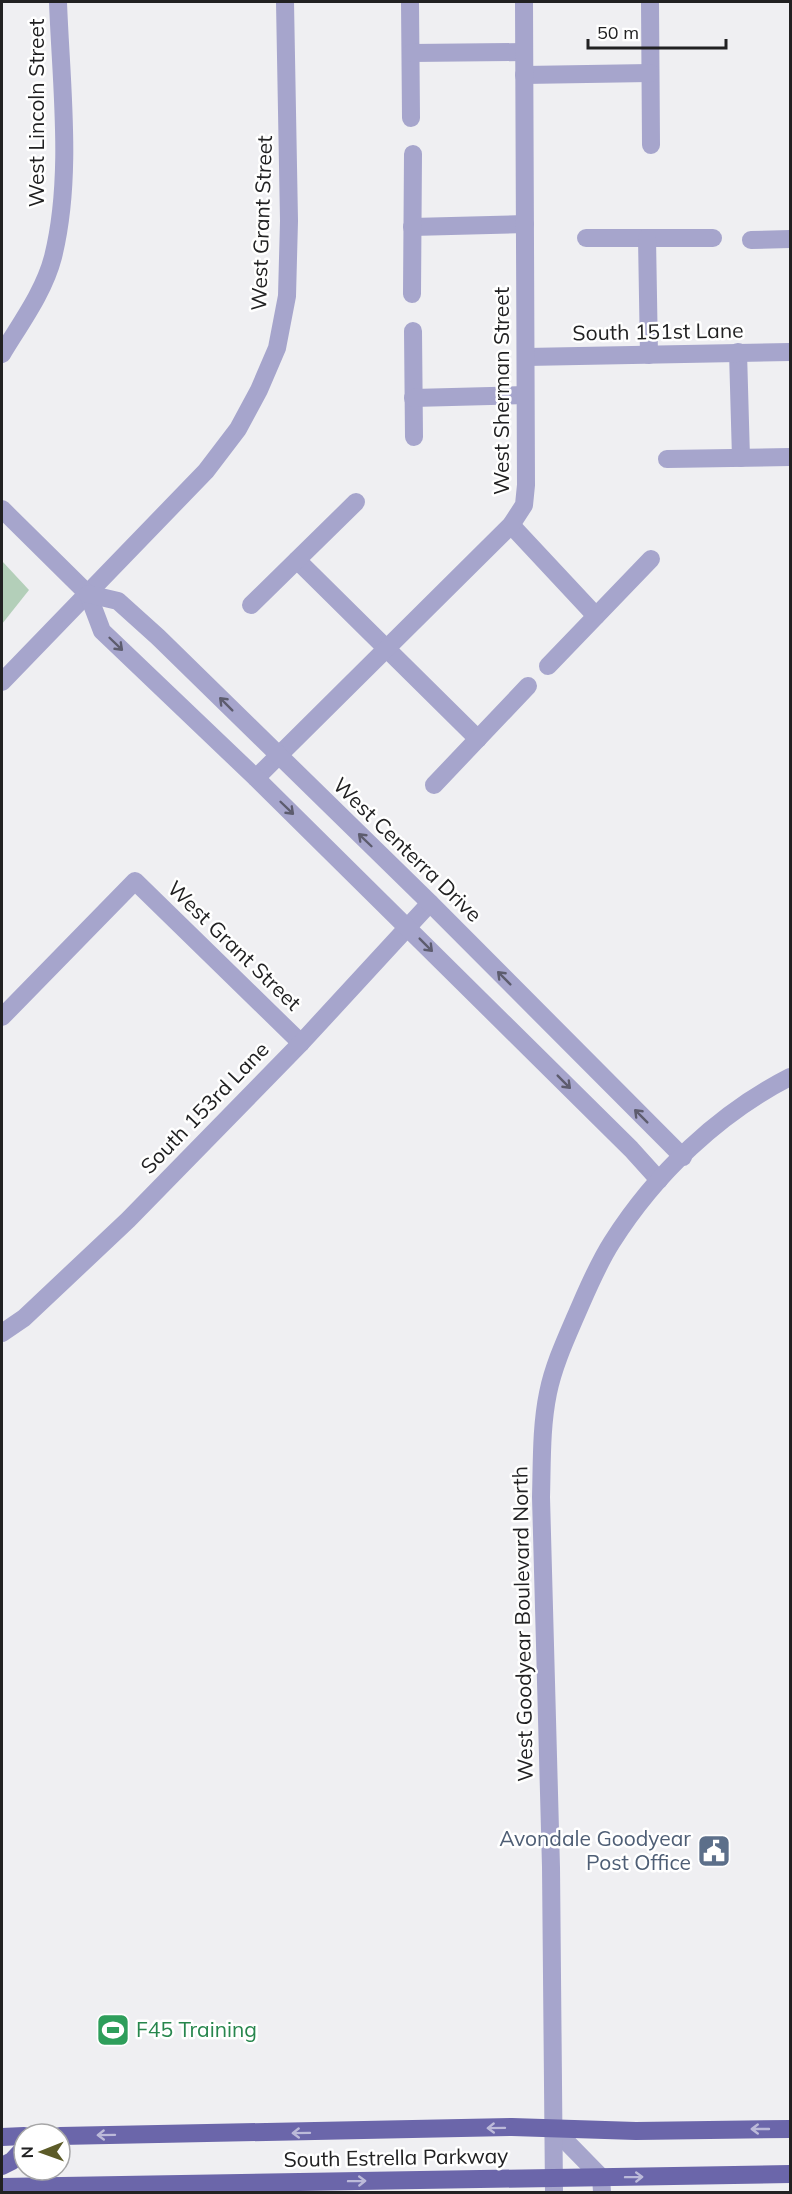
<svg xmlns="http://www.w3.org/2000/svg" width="792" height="2194" font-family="Mulish,sans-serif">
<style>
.green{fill:#b3cfb9}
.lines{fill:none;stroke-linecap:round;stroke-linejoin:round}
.minor{stroke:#a6a5cc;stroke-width:18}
.tertiary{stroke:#a6a5cc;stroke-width:18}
.primary{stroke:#6b66aa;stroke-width:18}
.oneway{stroke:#5d5c6e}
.oneway2{stroke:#bcbad9}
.labels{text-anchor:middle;stroke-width:5;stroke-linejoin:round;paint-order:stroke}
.street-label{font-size:21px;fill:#212122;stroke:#fff}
.service-label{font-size:21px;fill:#4e5e75;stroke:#fff;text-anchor:end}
.leisure-label{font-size:21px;fill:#27864d;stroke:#fff;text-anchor:start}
</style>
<rect width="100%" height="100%" fill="#efeff2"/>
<path class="green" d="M2,561L29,590L2,624Z"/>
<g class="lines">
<g class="minor">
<path d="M410,2L411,118"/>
<path d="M650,2L651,145"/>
<path d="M411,53L524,52"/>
<path d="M524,75L650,73"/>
<path d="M412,227L525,224"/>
<path d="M586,238H713"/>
<path d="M647,238L649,355"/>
<path d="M751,240L790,239"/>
<path d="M412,294L413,154"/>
<path d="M413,331L414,437"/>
<path d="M738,352L741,458"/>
<path d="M2,354C20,324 44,292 53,257C73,177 61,84 58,2"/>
<path d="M526,357L790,352"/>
<path d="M413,398L525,395"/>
<path d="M667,459L790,457"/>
<path d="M511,525L596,616"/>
<path d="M297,560L478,739"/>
<path d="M251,605L356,502"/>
<path d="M548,666L651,559"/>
<path d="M2,682L206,471L238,429L259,390L277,348L287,296L289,221L285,2"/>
<path d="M256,778L511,525L524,505L526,485L524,2"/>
<path d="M434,785L528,686"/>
<path d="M2,1017L135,881L301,1043"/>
<path d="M2,1333L24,1318L128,1220L301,1043L430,903"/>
</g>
<g class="tertiary">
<path d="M2,509L88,594L102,631L256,778L631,1149L659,1180"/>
<path d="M88,594L118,601L158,637L430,903L683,1157"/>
<path d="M554,2129L601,2177L602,2192"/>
<path d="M554,2192L551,1867L541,1497C542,1462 541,1427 548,1393C553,1368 564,1343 574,1320C586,1293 596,1267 612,1242C655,1174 719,1113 790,1077"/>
</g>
<g class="primary">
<path d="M60,2136L512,2127L636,2131L790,2129"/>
<path d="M2,2137L24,2136"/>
<path d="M2,2166L12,2161L24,2148"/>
<path d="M2,2187L790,2174"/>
</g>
</g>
<defs><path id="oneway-shaft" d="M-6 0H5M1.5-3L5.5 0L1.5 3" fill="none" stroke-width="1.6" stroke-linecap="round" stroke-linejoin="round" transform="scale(1.5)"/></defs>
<g class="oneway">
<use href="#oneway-shaft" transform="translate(116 644) rotate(44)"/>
<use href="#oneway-shaft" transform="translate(226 704) rotate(-135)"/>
<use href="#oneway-shaft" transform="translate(287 808) rotate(44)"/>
<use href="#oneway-shaft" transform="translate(365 840) rotate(-136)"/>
<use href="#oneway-shaft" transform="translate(426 945) rotate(45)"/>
<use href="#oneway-shaft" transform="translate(504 978) rotate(-135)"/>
<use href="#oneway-shaft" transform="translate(564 1082) rotate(45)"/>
<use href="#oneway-shaft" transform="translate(641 1116) rotate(-135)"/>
</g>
<g class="oneway2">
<use href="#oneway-shaft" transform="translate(496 2128) rotate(179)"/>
<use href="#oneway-shaft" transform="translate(760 2129) rotate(180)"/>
<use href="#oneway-shaft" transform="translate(301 2133) rotate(179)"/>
<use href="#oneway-shaft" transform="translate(106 2135) rotate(179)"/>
<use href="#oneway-shaft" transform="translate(634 2177) rotate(-1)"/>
<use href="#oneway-shaft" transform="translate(357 2181) rotate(-1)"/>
</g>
<defs>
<g id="civic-square" transform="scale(1.725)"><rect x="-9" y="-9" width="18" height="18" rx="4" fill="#5c6f8a" stroke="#fff"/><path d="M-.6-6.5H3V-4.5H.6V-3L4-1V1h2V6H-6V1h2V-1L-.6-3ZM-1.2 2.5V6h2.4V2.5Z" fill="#fff"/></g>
<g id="stadium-square" transform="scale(1.725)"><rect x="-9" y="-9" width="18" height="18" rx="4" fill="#2e9e5b" stroke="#fff"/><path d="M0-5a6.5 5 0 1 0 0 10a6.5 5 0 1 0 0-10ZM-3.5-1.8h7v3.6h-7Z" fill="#fff"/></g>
</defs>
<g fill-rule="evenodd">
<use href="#civic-square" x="714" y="1851"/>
<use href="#stadium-square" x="113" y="2030"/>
</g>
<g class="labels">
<g class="street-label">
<text transform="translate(37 113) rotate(-90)" y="7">West Lincoln Street</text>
<text transform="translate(262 223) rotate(-88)" y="7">West Grant Street</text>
<text transform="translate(658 332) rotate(-1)" y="7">South 151st Lane</text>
<text transform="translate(502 391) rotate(-90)" y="7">West Sherman Street</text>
<text transform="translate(407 850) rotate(44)" y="7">West Centerra Drive</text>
<text transform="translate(234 946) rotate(44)" y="7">West Grant Street</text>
<text transform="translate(205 1108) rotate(-46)" y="7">South 153rd Lane</text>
<text transform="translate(523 1624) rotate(-91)" y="7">West Goodyear Boulevard North</text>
<text transform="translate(396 2158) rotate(-1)" y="7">South Estrella Parkway</text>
</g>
<g class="service-label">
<text x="691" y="1846">Avondale Goodyear<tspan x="691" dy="24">Post Office</tspan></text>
</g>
<g class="leisure-label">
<text x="136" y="2037">F45 Training</text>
</g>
</g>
<rect width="792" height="2194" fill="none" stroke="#212122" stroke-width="6"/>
<g transform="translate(42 2152) rotate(269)"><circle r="28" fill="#ffffff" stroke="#a6a6a7" stroke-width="1.5"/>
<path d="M0-4.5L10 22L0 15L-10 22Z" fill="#5c5b28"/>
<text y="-9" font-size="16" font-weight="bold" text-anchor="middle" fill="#212122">N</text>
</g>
<path d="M588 39v9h138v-9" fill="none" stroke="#212122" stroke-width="3"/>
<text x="597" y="39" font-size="18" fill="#212122" stroke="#ffffff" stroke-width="4.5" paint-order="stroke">50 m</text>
</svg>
